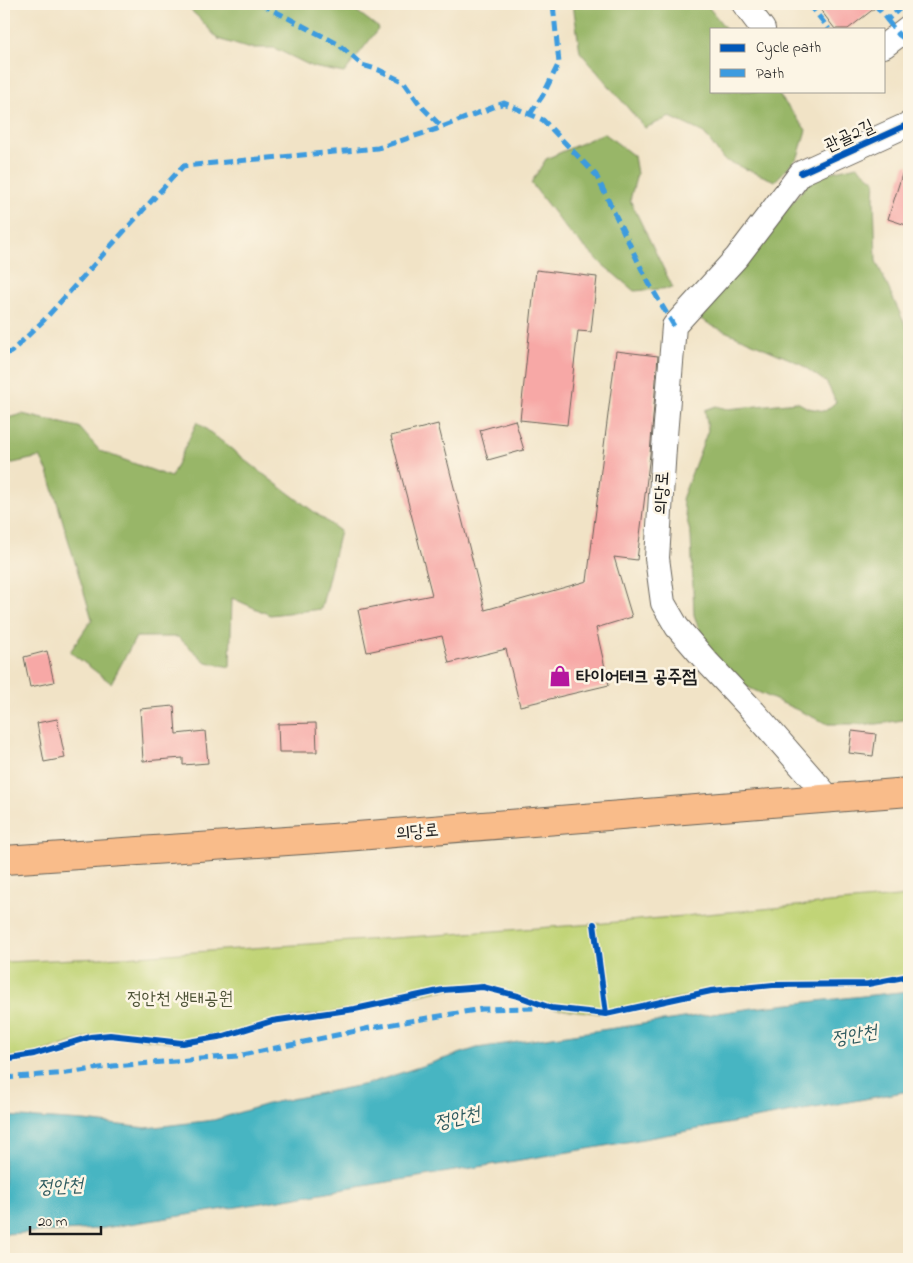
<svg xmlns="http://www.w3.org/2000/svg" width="913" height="1263" font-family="'Indie Flower','Poor Story',sans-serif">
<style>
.green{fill:#c1d477;stroke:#6e784a}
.forest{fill:#98b668;stroke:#5a6942}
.water{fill:#47b5c2;stroke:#32686f}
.building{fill:#f7a8a6}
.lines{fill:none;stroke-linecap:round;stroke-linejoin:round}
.minor-casing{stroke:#676258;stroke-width:26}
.major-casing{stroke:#676258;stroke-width:30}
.minor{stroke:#fff;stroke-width:24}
.major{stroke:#f9bc8a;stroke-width:28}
.quiet{stroke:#3c9bdf;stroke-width:5;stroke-dasharray:10 5;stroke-linecap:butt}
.cycleway-casing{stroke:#fcf5e5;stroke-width:9}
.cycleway{stroke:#0057b8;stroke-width:6}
.labels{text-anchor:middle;stroke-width:5;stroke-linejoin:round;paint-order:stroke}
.street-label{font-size:18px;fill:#1c1c1c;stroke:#fcf5e5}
.poi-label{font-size:18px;font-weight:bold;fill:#1c1c1c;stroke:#fcf5e5;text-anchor:start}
.park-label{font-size:18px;fill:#4e5337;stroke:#fcf5e5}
.water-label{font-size:19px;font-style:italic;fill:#2d595e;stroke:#fcf5e5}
</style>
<rect width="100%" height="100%" fill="#fcf5e5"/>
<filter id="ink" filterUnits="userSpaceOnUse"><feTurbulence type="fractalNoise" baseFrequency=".02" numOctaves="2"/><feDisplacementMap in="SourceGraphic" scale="10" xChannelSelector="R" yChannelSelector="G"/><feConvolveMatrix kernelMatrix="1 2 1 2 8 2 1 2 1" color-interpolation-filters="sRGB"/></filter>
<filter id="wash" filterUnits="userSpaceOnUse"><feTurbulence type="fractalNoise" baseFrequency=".0096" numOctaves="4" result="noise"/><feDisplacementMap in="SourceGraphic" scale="20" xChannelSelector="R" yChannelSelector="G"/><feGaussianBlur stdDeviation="1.12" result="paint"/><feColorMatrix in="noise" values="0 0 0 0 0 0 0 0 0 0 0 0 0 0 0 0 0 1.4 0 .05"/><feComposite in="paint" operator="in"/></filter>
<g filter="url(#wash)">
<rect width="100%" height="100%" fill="#f1e3c6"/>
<path class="green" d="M909,896V976L868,984L774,985L711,991L606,1014L551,1008L518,996L483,987L443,990L355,1009L272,1021L224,1036L182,1043L110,1035L90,1037L34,1054L4,1059V962L124,957L594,924Z"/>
<g class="forest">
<path d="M184,4H347L379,28L344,73L313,67L274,48H247L218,39L198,17Z"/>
<path d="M573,4H706L726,29H712V91H776L806,130L798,157L775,181L724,160L704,133L670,117L645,128L580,52Z"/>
<path d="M604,133L634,156L637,174L630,200L673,288L634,291L602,264L568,231L531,183L546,159Z"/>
<path d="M857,166L875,181L874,197L876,261L909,333V719L877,724H828L745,686L719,666L702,637L694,615L691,536L682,499L708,430L705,410L716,406L727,409L797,402L808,408L825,411L836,402L827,383L799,363L713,326L697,317L814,176Z"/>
<path d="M22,414L79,427L100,451L171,477L197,422L271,480L340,531L321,609L270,615L232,598L230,667L206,662L178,637H136L111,683L70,652L92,619L48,472L40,457L4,465V419Z"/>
</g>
<path class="water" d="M909,991V1091L599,1147L231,1208L98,1229L4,1234V1116L84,1121L146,1128L214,1120L271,1103L367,1084L477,1048L753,1008Z"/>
<g id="blocks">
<g class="building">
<path d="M816,4H880L848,29H835Z"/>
<path d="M905,165H909V226L888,219Z"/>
<path d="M536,270L597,277L591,332L578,331L567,425L520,420Z"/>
<path d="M616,351L658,356L650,454L637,560L614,557L632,617L596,628L609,685L520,706L506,649L449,663L442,636L367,652L358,610L432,595L391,436L438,424L485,610L587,581Z"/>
<path d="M515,420L524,450L488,460L480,430Z"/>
<path d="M47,651L54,682L30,687L24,657Z"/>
<path d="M174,706L176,734L205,731L208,763L183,765V758L143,761L140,709Z"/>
<path d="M57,719L65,758L44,762L37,723Z"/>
<path d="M316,723L317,752H279L278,724Z"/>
<path d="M852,731L876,734L873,756L849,753Z"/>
</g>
</g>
</g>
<g filter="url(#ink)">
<use href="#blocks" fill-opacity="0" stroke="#676258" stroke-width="1"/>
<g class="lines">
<g class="minor-casing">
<g id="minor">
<path d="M744,4L763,29"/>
<path d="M884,46L909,27"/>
<path d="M829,798L754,712L708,663L677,627L663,603L657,558L664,448L674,326L737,257L801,173L909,124"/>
</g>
</g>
<g class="major-casing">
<path id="major" d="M4,860L332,838L909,792"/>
</g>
<use href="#minor" class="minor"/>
<use href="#major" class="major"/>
<g class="quiet">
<path d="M261,4L338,44L362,65L379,70L404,82L421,106L442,127"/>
<path d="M809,4L829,29"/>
<path d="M875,4L887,20L905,4"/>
<path d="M887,20L899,35L909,42"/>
<path d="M530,114L543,95L559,63L553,4"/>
<path d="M4,354L11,352L44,320L183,166L378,148L437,129L504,103L543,120L596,175L647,280L674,326"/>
<path d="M4,1078L67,1073L113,1066L238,1056L370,1028L422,1019L482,1009L538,1008"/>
</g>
<g class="cycleway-casing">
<g id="cycleway">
<path d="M801,173L909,124"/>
<path d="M594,924L606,1014"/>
<path d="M4,1059L34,1054L90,1037L110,1035L182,1043L224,1036L272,1021L355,1009L443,990L483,987L518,996L551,1008L606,1014L711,991L773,985L868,984L909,976"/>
</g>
</g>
<use href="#cycleway" class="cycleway"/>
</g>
</g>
<defs>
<g id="shop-bare" transform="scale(1.725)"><path d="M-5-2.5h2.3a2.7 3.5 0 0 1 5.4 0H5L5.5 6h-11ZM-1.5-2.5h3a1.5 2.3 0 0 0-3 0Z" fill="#b5179e" stroke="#fcf5e5" stroke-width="2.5" paint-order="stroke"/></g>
</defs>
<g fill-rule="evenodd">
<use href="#shop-bare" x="560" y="676"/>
</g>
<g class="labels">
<g class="street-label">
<text transform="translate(849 135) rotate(-25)" y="6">관골2길</text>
<text transform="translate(661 493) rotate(-87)" y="6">의당로</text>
<text transform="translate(417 831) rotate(-5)" y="6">의당로</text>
</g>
<g class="poi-label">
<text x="576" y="682">타이어테크 공주점</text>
</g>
<g class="park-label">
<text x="180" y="1004">정안천 생태공원</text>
</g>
<g class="water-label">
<text transform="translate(854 1034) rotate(-10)" y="7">정안천</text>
<text transform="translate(457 1117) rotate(-13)" y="7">정안천</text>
<text transform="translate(60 1185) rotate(-3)" y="7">정안천</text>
</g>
</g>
<rect width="913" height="1263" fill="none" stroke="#fcf5e5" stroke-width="20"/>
<rect x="710" y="28" width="175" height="65" fill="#fcf5e5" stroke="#a29e95"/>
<rect x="720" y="44" width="25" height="8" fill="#0057b8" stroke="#a29e95"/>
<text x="756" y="52" font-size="15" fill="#1c1c1c">Cycle path</text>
<rect x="720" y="69" width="25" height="8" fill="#3c9bdf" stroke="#a29e95"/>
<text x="756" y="78" font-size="15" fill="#1c1c1c">Path</text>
<path d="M30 1226v8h71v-8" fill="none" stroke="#1c1c1c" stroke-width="2.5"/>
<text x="38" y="1226" font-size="15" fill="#1c1c1c" stroke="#fcf5e5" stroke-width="4" paint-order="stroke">20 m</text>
</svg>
